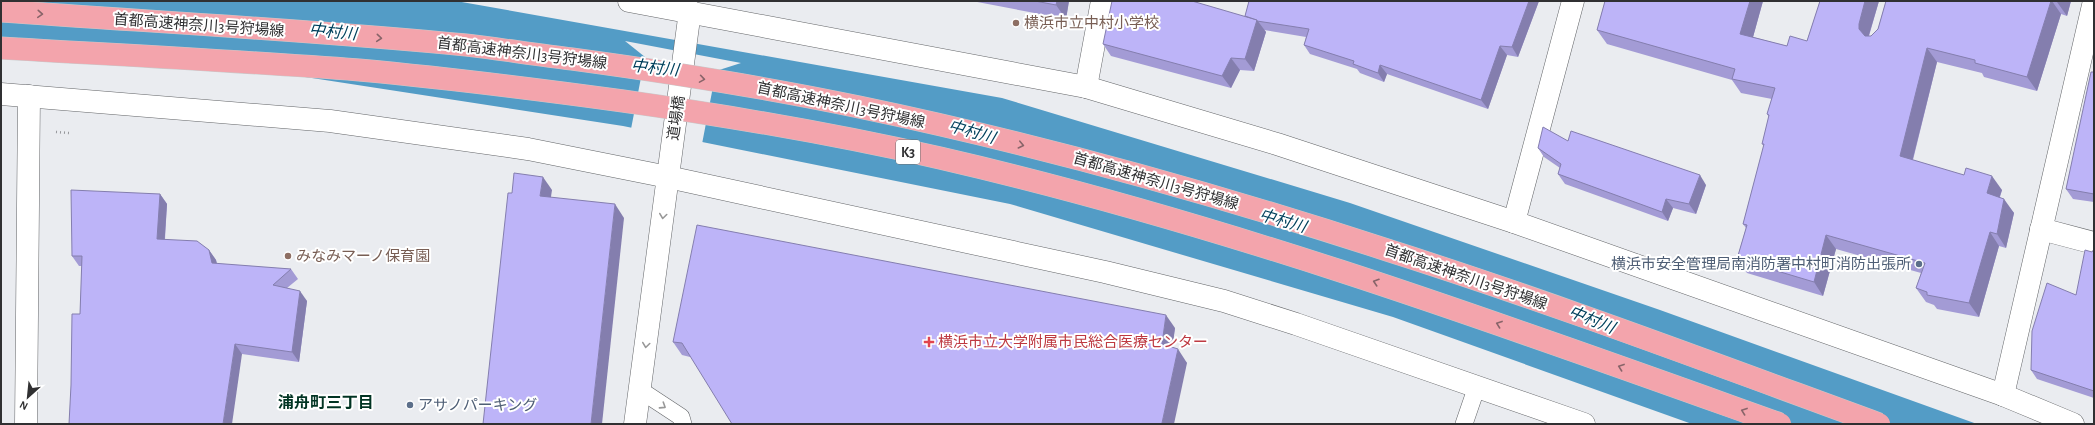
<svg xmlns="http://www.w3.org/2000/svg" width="2095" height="425" font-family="'Alegreya Sans','Noto Sans JP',sans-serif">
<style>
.water{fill:#539cc6}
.pier{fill:#eaecf0}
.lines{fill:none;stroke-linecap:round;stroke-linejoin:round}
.lane-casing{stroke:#636568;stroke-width:18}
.street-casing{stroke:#636568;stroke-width:23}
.secondary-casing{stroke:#636568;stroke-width:23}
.path{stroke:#96979b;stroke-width:2.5;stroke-dasharray:1 3;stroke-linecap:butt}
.lane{stroke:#fff;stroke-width:17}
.street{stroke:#fff;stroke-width:22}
.secondary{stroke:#fff;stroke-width:22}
.highway-bridge-casing{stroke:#c9c9ca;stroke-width:23;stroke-linecap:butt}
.highway-bridge{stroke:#f3a4ac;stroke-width:22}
.wall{fill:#a39bd5}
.shaded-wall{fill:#847eae}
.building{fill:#bdb4f8;stroke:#847eae}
.oneway{stroke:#886469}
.oneway2{stroke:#989898}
.education-dot{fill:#8d6e63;stroke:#fff;stroke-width:1.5}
.service-dot{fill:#5c6f8a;stroke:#fff;stroke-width:1.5}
.health-dot{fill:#e0444e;stroke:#fff;stroke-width:1.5}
.labels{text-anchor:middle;stroke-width:4;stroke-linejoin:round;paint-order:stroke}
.shield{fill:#fff;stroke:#6e6e70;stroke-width:1}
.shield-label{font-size:14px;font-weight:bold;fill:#303032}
.education-label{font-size:15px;fill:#785e54;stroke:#fff;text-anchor:start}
.street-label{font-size:15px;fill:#303032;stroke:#fff}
.service-label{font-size:15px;fill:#4e5e75;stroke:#fff;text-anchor:end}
.health-label{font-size:15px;fill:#be3a42;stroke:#fff;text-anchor:start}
.water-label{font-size:16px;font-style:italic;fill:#00405c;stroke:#fff}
.neighbourhood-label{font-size:16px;font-weight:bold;fill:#013423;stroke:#fff}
</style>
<rect width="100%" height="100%" fill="#eaecf0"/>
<path class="water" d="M1,1H456L1002,98L1350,203L1660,310L1977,424H1692L1393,317L1010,204L623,126L273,72L1,54Z"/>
<path class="pier" d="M625,41L741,63L716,71L702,144L631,129L645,57Z"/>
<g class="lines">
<g class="lane-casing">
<g id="lane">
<path d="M640,390L681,417L683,424"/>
<path d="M1464,424L1477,386"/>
</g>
</g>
<g class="street-casing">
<g id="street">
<path d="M1086,87L1102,1"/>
<path d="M1514,222L1573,1"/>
<path d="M2041,229L2094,243"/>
<path d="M2003,395L2094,1"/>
<path d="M635,424L690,11"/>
</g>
</g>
<g class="secondary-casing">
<g id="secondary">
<path d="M629,1L1086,87L1277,144L1514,222L2003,395L2073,424"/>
<path d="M1,94L330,121L528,149L668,177L1105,272L1224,301L1296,324L1584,424"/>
<path d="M26,424L29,96"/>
</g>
</g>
<path class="path" d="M56,132L69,133"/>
<use href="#lane" class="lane"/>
<use href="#street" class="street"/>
<use href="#secondary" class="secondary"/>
<g class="highway-bridge-casing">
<g id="highway-bridge">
<path d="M1,11C156,22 311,30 466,45C501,49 537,55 572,59C668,72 764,87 859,107C1037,144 1212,193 1384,249C1551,302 1715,364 1879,424"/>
<path d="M1,48C120,55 240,61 359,70C447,78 535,89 623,101C729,116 835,134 940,158C1227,224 1503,325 1780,424"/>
</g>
</g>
<use href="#highway-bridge" class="highway-bridge"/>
</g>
<g class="wall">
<path d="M972,1H1069L1066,19Z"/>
<path d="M1249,1H1539L1518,57L1507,55L1488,109L1387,74L1384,82L1360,73L1357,69L1310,54L1304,45L1306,37L1264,30L1266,32L1254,71L1240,70L1231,88L1111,56L1103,44L1245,16Z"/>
<path d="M1605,1H1763L1753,37L1787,46L1807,41L1820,1H1879L1869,36H1871L1878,29L1886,1H2071L2067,16L2061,14L2037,91L1984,77L1982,73L1937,62L1913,160L2002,190L2000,197L2014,213L2006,248L1999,246L1979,317L1937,309L1934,305L1926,302L1916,288L1921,273L1836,249L1823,296L1747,273L1737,259L1746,228L1743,224L1764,146L1762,144L1769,117L1767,114L1772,99L1741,93L1732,80L1607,44L1597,30Z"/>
<path d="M2094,72V202L2073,199L2066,189Z"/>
<path d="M1568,141L1706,185L1696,214L1673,208L1668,221L1565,184L1558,174L1560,168L1544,157L1538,148Z"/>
<path d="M160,194L167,204L165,239L209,250L216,260L217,264L291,269L298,279L287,288L307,301L299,362L242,354L80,314L82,266H79L72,256Z"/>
<path d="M2094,249V398L2037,379L2031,370L2076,295Z"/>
<path d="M1175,328L1172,348L1187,363L690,357L682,355L673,342Z"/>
</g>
<g class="shaded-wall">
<path d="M1057,1H1069L1066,19L1056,5Z"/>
<path d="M1529,1H1539L1518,57L1512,47Z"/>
<path d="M1750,1H1763L1750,48L1740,34Z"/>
<path d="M1865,1H1879L1868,38V43L1859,29V24Z"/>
<path d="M2051,1H2052L2061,14L2037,91L2027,77Z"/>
<path d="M2058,1H2071L2067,16L2057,2Z"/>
<path d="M1257,20L1266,32L1254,71L1245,59Z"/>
<path d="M1500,46L1507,55L1488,109L1481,100Z"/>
<path d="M1927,48L1937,62L1910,170L1900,156Z"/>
<path d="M1231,58L1240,70L1231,88L1222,76Z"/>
<path d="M1380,65L1387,74L1384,82L1378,73Z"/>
<path d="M1700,175L1706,185L1696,214L1689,204Z"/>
<path d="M1992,176L2002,190L1996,207L1987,193Z"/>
<path d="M543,177L552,190L549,210L540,196Z"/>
<path d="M160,194L167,204L164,249L157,239Z"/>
<path d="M1666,199L1673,208L1668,221L1662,212Z"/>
<path d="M2004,199L2014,213L2006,248L1997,234Z"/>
<path d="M615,204L624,218L602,424H591Z"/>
<path d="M1990,232L1999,246L1979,317L1969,303Z"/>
<path d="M1826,235L1836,249L1823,296L1814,282Z"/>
<path d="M209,250L216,260L219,273L212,263Z"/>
<path d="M300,291L307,301L299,362L292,352Z"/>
<path d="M1166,315L1175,328L1171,358L1162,344Z"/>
<path d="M235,344L242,354L232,424H223Z"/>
<path d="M1178,349L1187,363L1174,424H1162V423Z"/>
</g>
<g class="building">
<path d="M1035,1H1057L1056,5Z"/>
<path d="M1112,1H1192L1257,20L1245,59L1231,58L1222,76L1103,44Z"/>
<path d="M1249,1H1529L1512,47L1500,46L1481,100L1380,65L1378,73L1353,64L1354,61L1304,45L1309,29L1257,21V20L1245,16Z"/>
<path d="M1605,1H1750L1740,34L1787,46L1790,36L1807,41L1820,1H1865L1859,24V29L1865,36H1871L1878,29L1886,1H2051L2027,77L1975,63V60L1927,48L1900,156L1964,175L1966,168L1992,176L1987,193L2004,199L1997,234L1990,232L1969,303L1927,295V292L1916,288L1925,263L1826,235L1814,282L1737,259L1747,225L1743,224L1764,144H1762L1769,115L1767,114L1775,88L1732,79L1735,69L1597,30Z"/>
<path d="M2091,72H2094V194L2066,189Z"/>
<path d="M1543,127L1568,141L1571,131L1700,175L1689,204L1666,199L1662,212L1558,174L1561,164L1538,148Z"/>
<path d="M514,173L543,177L540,196L615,204L591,424H483L508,193H512Z"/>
<path d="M71,190L160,194L157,239L197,241L209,250L212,263L291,269L273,285L300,291L292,352L235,344L223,424H69L71,385L72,314H80L82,256H72Z"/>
<path d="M697,225L1166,315L1162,344L1178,349L1162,423L1165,424H732L682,343L673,342Z"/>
<path d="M2094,249V391L2031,370L2032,331L2047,283L2076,295L2085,250L2092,252Z"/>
</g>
<defs><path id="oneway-chevron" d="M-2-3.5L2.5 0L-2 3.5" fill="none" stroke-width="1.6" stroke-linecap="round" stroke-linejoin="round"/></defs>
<g class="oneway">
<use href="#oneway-chevron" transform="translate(40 14) rotate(4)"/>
<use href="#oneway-chevron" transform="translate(379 38) rotate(5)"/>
<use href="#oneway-chevron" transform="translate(702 79) rotate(9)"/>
<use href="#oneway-chevron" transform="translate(1021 145) rotate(13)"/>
<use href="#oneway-chevron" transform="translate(1376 282) rotate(-162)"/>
<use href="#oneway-chevron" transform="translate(1499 324) rotate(-160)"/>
<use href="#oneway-chevron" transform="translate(1621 367) rotate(-160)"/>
<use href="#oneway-chevron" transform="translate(1744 411) rotate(-160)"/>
</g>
<g class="oneway2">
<use href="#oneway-chevron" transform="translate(663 216) rotate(98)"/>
<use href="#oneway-chevron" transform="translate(646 345) rotate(98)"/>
<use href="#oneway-chevron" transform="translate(663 406) rotate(33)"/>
</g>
<g class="education-dot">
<circle cx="1016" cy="23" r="4"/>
<circle cx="288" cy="256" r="4"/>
</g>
<g class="service-dot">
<circle cx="1919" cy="264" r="4"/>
<circle cx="410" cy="405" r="4"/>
</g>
<path class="health-dot" d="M927 336h4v4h4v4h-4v4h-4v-4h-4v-4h4z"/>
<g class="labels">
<rect class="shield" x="896" y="140" width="24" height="24" rx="3"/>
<g class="shield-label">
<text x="908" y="157">K3</text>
</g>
<g class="education-label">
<text x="1024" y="28">横浜市立中村小学校</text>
<text x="296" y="261">みなみマーノ保育園</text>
</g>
<g class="street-label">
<text transform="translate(199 25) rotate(4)" y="5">首都高速神奈川3号狩場線</text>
<text transform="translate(522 53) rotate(7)" y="5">首都高速神奈川3号狩場線</text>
<text transform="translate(841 105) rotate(12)" y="5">首都高速神奈川3号狩場線</text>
<text transform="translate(676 118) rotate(-82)" y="5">道場橋</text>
<text transform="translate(1156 181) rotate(16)" y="5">首都高速神奈川3号狩場線</text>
<text transform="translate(1466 277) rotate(19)" y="5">首都高速神奈川3号狩場線</text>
</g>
<g class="service-label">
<text x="1911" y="269">横浜市安全管理局南消防署中村町消防出張所</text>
<text x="418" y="410" text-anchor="start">アサノパーキング</text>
</g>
<g class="health-label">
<text x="938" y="347">横浜市立大学附属市民総合医療センター</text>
</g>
<g class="water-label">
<text transform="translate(333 31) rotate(6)" y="6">中村川</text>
<text transform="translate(655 67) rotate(6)" y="6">中村川</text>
<text transform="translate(972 131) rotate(16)" y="6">中村川</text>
<text transform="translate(1283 220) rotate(16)" y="6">中村川</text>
<text transform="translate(1592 319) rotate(22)" y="6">中村川</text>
</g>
<g class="neighbourhood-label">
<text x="326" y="408">浦舟町三丁目</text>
</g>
</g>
<rect width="2095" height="425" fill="none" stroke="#303032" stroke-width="4"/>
<g transform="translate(28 397) rotate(207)" stroke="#ffffff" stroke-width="3" paint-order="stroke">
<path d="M0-3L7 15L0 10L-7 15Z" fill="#303032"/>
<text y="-6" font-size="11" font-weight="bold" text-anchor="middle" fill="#303032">N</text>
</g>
</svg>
